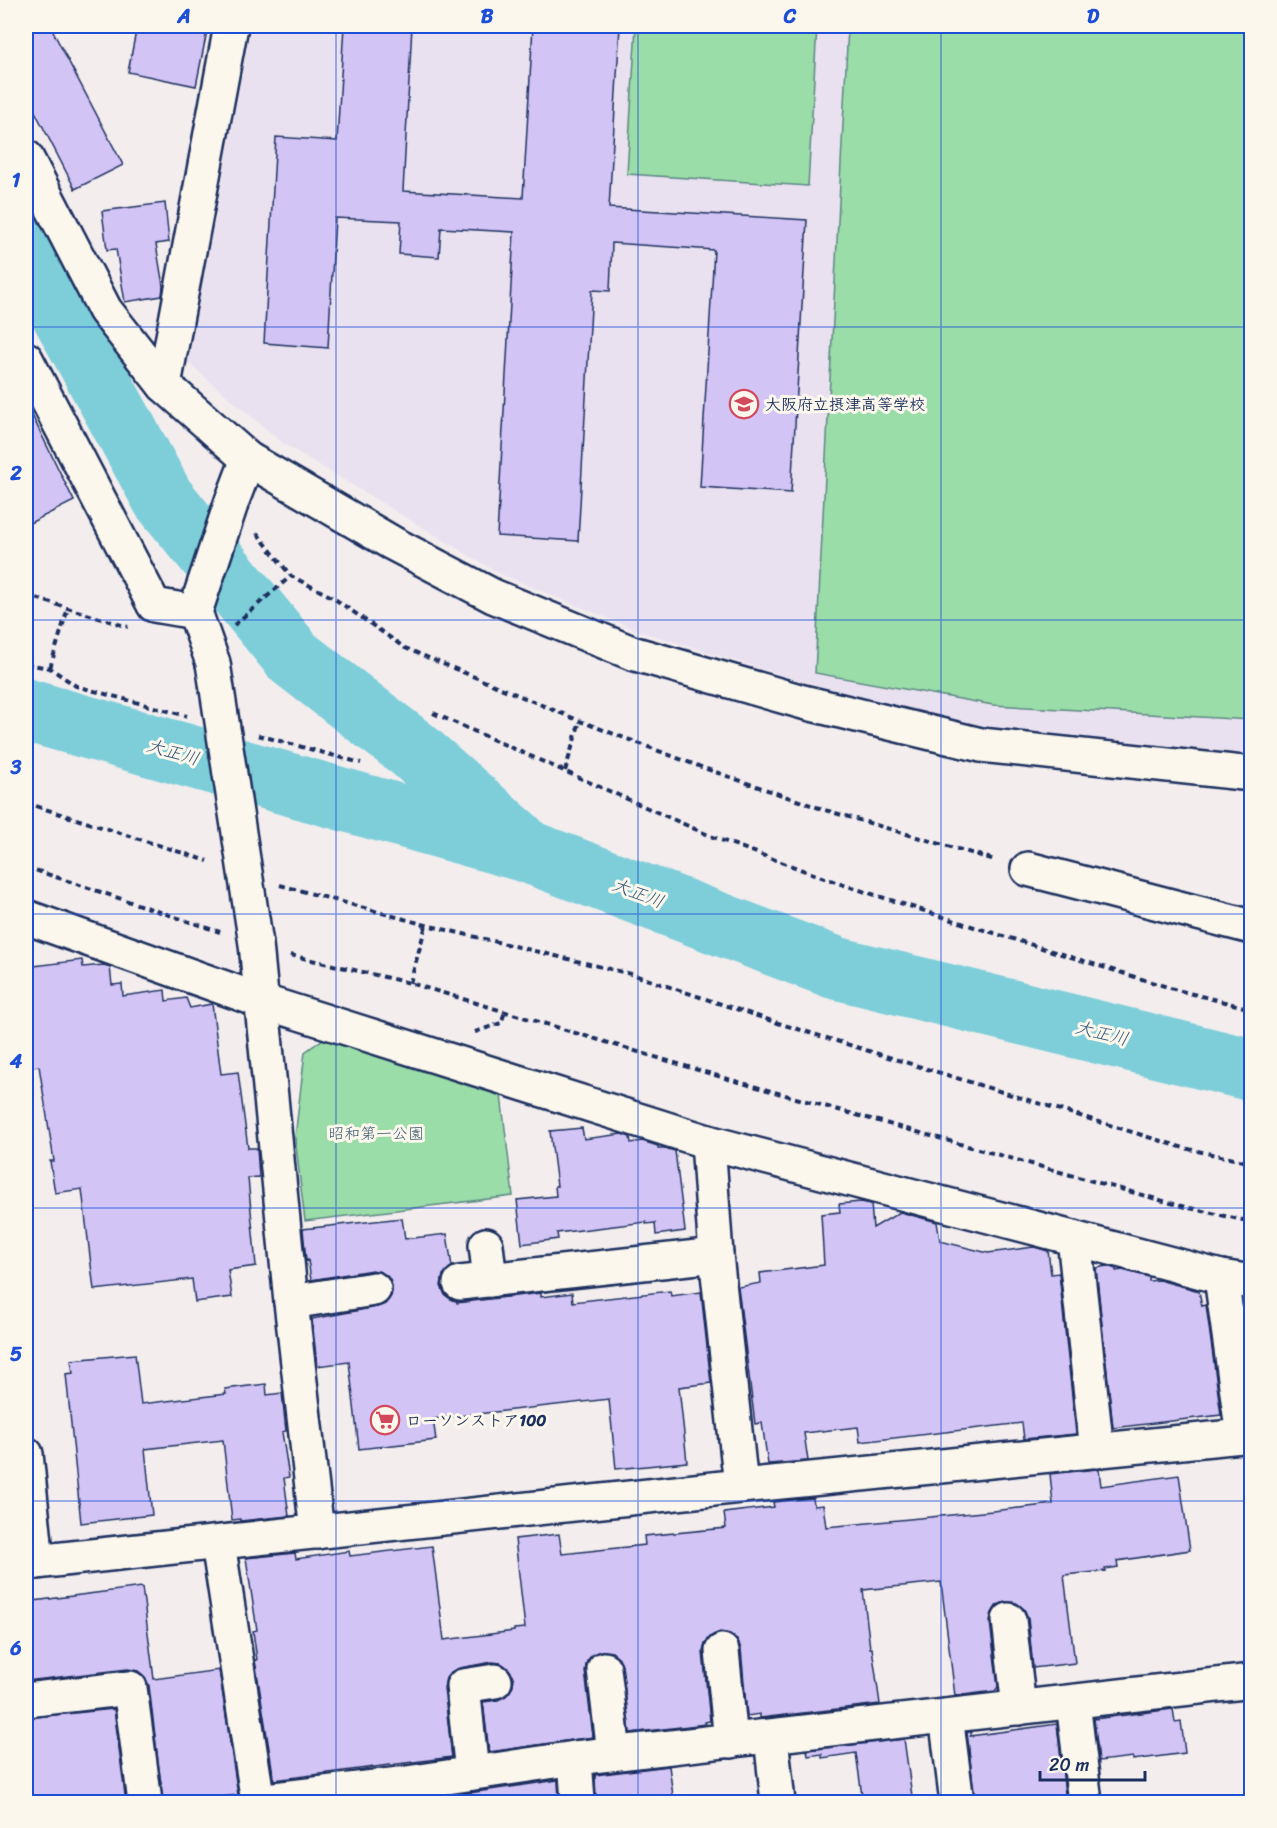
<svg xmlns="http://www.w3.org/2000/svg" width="1277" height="1828" font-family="Sriracha,'Klee One',sans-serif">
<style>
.built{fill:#e9e1f0}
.green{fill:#9bdda8;stroke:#5b8683;stroke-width:1.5}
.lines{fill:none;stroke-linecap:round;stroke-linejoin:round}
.river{stroke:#7eced9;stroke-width:63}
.building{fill:#d3c4f6;stroke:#1b2f5e;stroke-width:1.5}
.minor-casing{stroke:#1b2f5e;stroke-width:38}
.path{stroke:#1b2f5e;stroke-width:4;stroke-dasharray:6 4.5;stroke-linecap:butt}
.minor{stroke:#fbf7ec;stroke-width:33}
.minor-bridge-casing{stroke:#1b2f5e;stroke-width:38;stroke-linecap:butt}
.minor-bridge{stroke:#fbf7ec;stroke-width:33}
.grid{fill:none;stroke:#1d4ed8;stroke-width:1.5;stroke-opacity:0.55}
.labels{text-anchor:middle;stroke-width:6;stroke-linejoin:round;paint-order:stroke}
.poi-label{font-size:16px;font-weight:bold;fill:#1b2f5e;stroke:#fbf7ec;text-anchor:start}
.park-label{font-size:16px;fill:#3b5a70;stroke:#fbf7ec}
.water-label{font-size:18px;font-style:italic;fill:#34577d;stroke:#fbf7ec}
.neatline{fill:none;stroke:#1d4ed8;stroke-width:2}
.grid-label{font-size:20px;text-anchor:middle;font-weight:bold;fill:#1d4ed8}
</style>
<rect width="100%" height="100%" fill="#f3edee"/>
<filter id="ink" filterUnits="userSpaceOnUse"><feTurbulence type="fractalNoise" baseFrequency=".0167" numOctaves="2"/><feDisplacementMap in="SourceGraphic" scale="12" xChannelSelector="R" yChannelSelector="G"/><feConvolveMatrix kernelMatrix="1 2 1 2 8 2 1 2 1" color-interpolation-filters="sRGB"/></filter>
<g filter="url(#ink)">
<path class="built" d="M251,26H1251V759L982,728L807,683L639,631L500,574L284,444L188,363Z"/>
<g class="green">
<path d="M636,26H817L808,186L627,174Z"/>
<path d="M848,26H1251V720L993,705L815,673Z"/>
<path d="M323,1039L393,1055L500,1087L513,1196L305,1221L295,1138L305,1052Z"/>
</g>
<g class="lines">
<g class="river">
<path d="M26,247L163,498L294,658L412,749L517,841"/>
<path d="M26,710L529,852L836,968L1252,1070"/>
</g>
</g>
<g class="building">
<path d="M26,26H50L123,165L75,189L26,94Z"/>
<path d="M137,26H208L196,86L128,72Z"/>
<path d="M344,26H412L403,191L523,198L533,26H620L609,208L807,220L791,493L700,487L714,250L612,243L610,291L592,290L578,541L497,536L514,232L441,228L439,257L399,254L401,221L335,218L328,348L264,343L276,137L337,141Z"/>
<path d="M165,203L169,242L156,244L163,286L162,296L125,302L116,249L107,250L102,211Z"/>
<path d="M26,403L74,501L26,525Z"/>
<path d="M82,960L83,967L104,965L110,967L112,985L122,984L123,996L165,990L166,1001L186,998L190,1008L212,1004L221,1074L238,1072L248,1148H257L259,1177L248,1178L256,1266L228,1270L232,1297L195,1302L192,1279L94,1290L82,1189L55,1193L50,1161H54L39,1066L26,1068V967Z"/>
<path d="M582,1128L584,1139L622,1134L630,1137L631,1143L642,1141L658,1146V1148H664L675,1151L685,1231L656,1235L655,1223L646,1224V1222L557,1233L558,1239L522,1244L517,1200L556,1196L555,1186H557L550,1131Z"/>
<path d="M861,1202L871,1204L873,1228L900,1212L937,1222L940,1241L988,1253L1034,1247L1048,1251L1051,1274L1059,1273L1076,1434L1024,1439L1022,1423L860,1442L858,1427L804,1433L808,1461L768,1464L762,1423L755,1424L738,1287L761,1283L760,1273L824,1265L821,1214L840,1212L839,1204Z"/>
<path d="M402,1218L405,1239L447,1234L452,1267L443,1275L441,1286L445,1295L452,1300L457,1301V1303L541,1293V1297L572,1293L573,1302L670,1291L671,1296L701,1292L711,1383L679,1387L687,1462L616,1469L609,1399L433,1419L436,1440L359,1449L349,1362L317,1366L312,1319L377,1307L385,1304L391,1296L392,1286L388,1277L381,1272L372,1270L311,1280L308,1260L306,1261L303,1229Z"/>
<path d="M1107,1266L1116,1269V1271L1123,1270L1149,1277V1281L1159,1280L1199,1291L1202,1306L1206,1305L1221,1415L1113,1428L1096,1268Z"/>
<path d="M135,1354L141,1404L226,1394L225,1389L266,1384L267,1395L282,1393L286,1431L282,1432L289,1477L284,1478L289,1516L240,1521V1519L232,1520L223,1440L145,1449L152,1515L81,1523L66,1374L73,1373L71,1360Z"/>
<path d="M1097,1469L1099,1470L1101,1486L1179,1475L1190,1550L1117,1561L1118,1567L1105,1569L1106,1571L1064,1575L1075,1663L1033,1668L1028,1618L1024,1609L1016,1603L1006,1602L997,1605L992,1613L990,1622L998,1687L995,1691L955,1696L941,1582L863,1590L870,1648H872L880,1704L760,1718V1714L747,1716L741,1649L738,1641L730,1634L720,1632L711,1636L705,1643L703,1652L710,1721L705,1722L706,1724L630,1733L622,1666L619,1658L612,1652L601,1651L593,1654L587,1661L585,1671L593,1737L489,1752L483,1702L498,1700L506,1696L512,1688L514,1679L509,1669L501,1663L492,1662L460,1668L451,1672L446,1678L444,1688L452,1757L274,1780L255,1660H257L253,1631L257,1630L246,1558L295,1553L296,1559L349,1551L350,1556L432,1546L444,1640L514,1631V1629L525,1628L515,1539L559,1534L562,1554L645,1545L644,1536L726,1528L724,1513L774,1507L773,1502L813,1498L814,1506L823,1505L826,1527L993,1511L1053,1504L1050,1474Z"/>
<path d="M142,1587L154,1679L219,1670L238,1795L194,1800L195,1803H163L149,1686L145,1677L138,1671L128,1669L26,1681V1602Z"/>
<path d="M114,1709L126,1803H28L26,1789V1718Z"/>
<path d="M1173,1709L1175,1722L1181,1721L1185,1753L1133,1760V1757L1099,1761L1094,1719Z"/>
<path d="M1057,1724L1066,1803H975L967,1732H972L970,1736Z"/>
<path d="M904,1739L913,1803H863L856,1753L822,1758V1754L808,1756L807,1750Z"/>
<path d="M669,1766L674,1803H596L595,1775Z"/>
<path d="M558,1780L559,1803H416L415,1801Z"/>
</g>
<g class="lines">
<g class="minor-casing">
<g id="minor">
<path d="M26,157L105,310L164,385L248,459L392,543L493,596L632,653L803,702L981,745L1252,774"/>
<path d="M26,359L154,605L195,612"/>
<path d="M164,385L231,26"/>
<path d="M213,663L195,612L232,501L248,459"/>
<path d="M1028,869L1252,927"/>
<path d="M26,917L261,1001L708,1142L1221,1277L1252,1282"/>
<path d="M256,944L291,1302L317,1532"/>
<path d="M708,1142L716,1255L741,1486"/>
<path d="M1074,1238L1097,1451"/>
<path d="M486,1245L490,1280"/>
<path d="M1221,1277L1243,1436"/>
<path d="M460,1283L716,1255"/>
<path d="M291,1302L374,1289"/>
<path d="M26,1454L37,1562"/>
<path d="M218,1543L258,1802"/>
<path d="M26,1563L741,1486L1252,1435"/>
<path d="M1009,1620L1019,1708"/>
<path d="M722,1651L731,1741"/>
<path d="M604,1669L614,1753"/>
<path d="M26,1700L130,1688L145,1802"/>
<path d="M1073,1702L1085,1802"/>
<path d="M946,1716L957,1802"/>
<path d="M771,1737L778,1802"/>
<path d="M575,1758L578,1802"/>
<path d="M472,1773L463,1686L495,1681"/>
<path d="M258,1801L400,1784L575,1758L1252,1681"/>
</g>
</g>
<g class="path">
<path d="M257,533L291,576L332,597L405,648L580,721L701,767L825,810L995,860"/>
<path d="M26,595L128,627"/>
<path d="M234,625L291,576"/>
<path d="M26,664L50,668L76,686L187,716"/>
<path d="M50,668L68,608"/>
<path d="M433,713L713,837L838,883L968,925L1177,990L1252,1009"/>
<path d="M258,735L361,763"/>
<path d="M565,771L580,721"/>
<path d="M26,803L208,861"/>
<path d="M26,867L220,932"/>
<path d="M280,885L426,925L631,974L778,1023L1184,1148L1252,1163"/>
<path d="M290,955L410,983L728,1079L1185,1207L1252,1222"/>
<path d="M410,983L426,925"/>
<path d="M475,1032L501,1023L505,1012"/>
</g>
<use href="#minor" class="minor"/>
<g class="minor-bridge-casing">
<path id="minor-bridge" d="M213,663L256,944"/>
</g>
<use href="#minor-bridge" class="minor-bridge"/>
</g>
</g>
<path class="grid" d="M336,26V1802M638,26V1802M941,26V1802M26,327H1252M26,620H1252M26,914H1252M26,1208H1252M26,1501H1252"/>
<defs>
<g id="school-ring" transform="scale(1.5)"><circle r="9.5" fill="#fbf7ec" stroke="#d1495b" stroke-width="1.5"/><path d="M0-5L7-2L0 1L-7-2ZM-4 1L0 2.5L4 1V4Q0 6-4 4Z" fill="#d1495b"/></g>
<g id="supermarket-ring" transform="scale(1.5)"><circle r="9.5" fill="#fbf7ec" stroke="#d1495b" stroke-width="1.5"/><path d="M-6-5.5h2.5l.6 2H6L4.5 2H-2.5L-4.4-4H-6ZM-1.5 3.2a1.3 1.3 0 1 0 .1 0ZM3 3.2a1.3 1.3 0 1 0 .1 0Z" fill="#d1495b"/></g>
</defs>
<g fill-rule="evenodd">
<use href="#school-ring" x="744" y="404"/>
<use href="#supermarket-ring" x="385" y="1420"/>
</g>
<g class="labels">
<g class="poi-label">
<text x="765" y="410">大阪府立摂津高等学校</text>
<text x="406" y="1426">ローソンストア100</text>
</g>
<g class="park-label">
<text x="376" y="1139">昭和第一公園</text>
</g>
<g class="water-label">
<text transform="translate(173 752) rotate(16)" y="6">大正川</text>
<text transform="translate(638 893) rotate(21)" y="6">大正川</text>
<text transform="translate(1102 1033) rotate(14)" y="6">大正川</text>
</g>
</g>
<rect width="1277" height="1828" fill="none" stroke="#fbf7ec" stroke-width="66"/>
<path d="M1040 1771v9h105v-9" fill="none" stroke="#1b2f5e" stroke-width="3"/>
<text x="1049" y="1771" font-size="18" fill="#1b2f5e" stroke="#fbf7ec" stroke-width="4.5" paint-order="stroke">20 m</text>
<rect x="33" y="33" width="1211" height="1762" class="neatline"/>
<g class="grid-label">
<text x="184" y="23">A</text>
<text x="487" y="23">B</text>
<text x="790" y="23">C</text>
<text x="1093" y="23">D</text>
<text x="16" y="187">1</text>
<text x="16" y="480">2</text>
<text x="16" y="774">3</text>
<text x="16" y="1068">4</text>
<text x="16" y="1361">5</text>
<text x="16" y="1655">6</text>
</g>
</svg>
